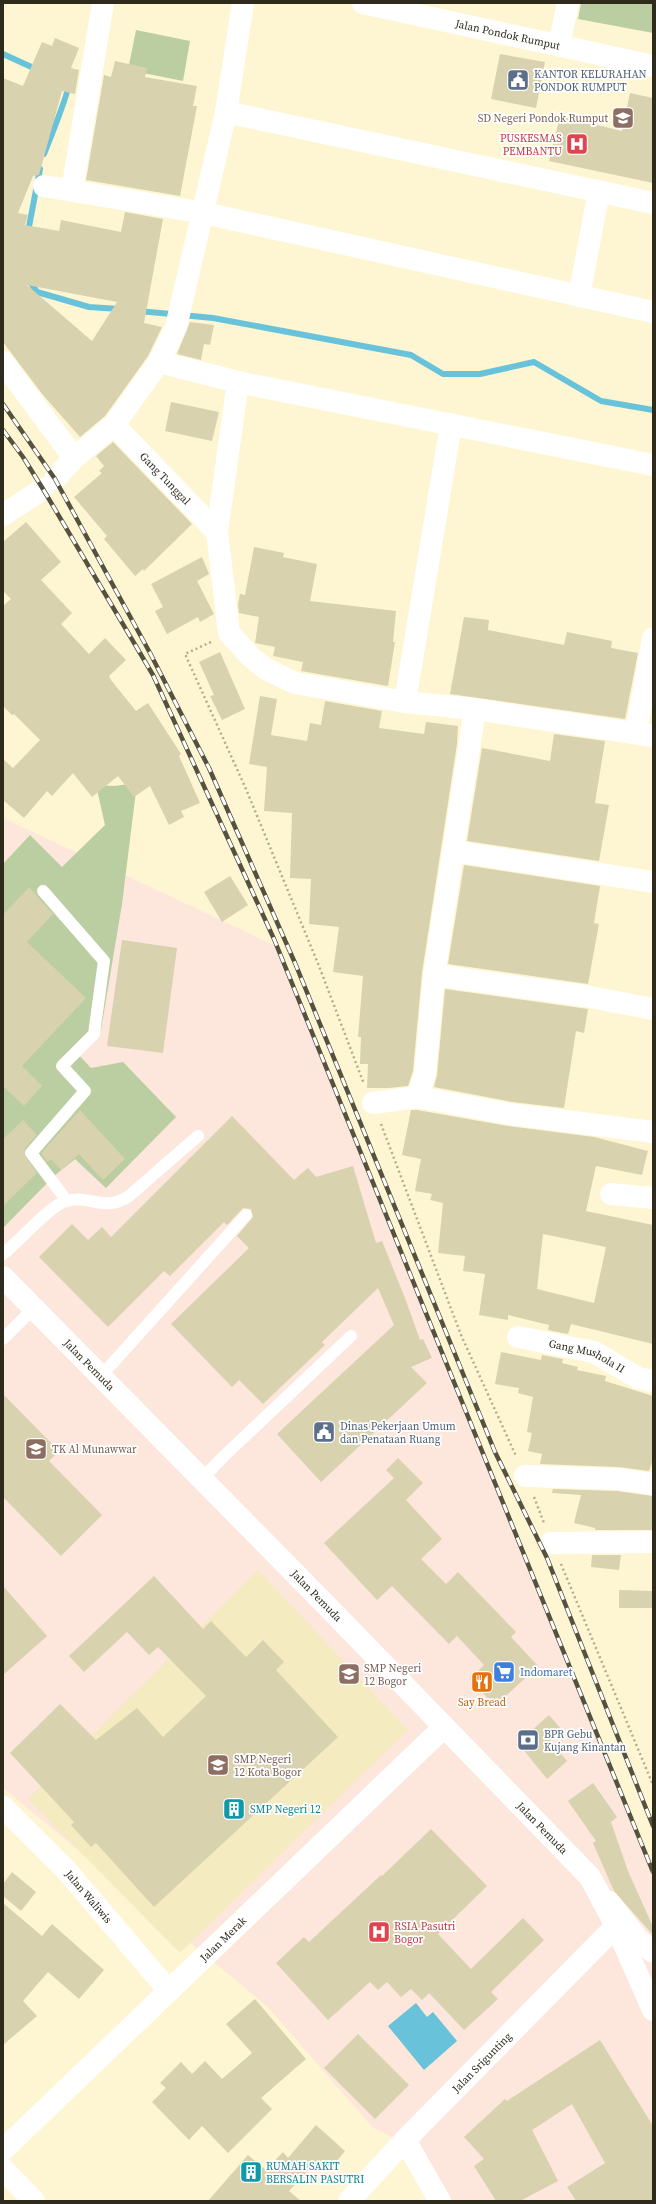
<svg xmlns="http://www.w3.org/2000/svg" width="656" height="2204" font-family="'Source Serif 4',serif">
<style>
.commercial{fill:#fde6db}
.built{fill:#f4ebc0}
.green{fill:#bacea1}
.water{fill:#68c3da}
.lines{fill:none;stroke-linecap:round;stroke-linejoin:round}
.stream{stroke:#68c3da;stroke-width:6}
.building{fill:#d9d2af;fill-rule:evenodd}
.path{stroke:#b3ac90;stroke-width:2.5;stroke-dasharray:2 3;stroke-linecap:butt}
.service{stroke:#fff;stroke-width:12}
.minor{stroke:#fff;stroke-width:22}
.tertiary{stroke:#fff;stroke-width:22}
.secondary{stroke:#fff;stroke-width:22}
.primary{stroke:#fff;stroke-width:22}
.rail-casing{stroke:#55513f;stroke-width:4.5}
.rail{stroke:#fff;stroke-width:3;stroke-dasharray:9;stroke-linecap:butt}
.labels{text-anchor:middle;stroke-width:3.5;stroke-linejoin:round;paint-order:stroke}
.street-label{font-size:11px;fill:#2e2b1d;stroke:#fff}
.service-label{font-size:11px;fill:#4e5e75;stroke:#fff;text-anchor:start}
.education-label{font-size:11px;fill:#785e54;stroke:#fff;text-anchor:start}
.health-label{font-size:11px;fill:#be3a42;stroke:#fff;text-anchor:end}
.shop-label{font-size:11px;fill:#366cbe;stroke:#fff;text-anchor:start}
.food-label{font-size:11px;fill:#c56008;stroke:#fff}
.culture-label{font-size:11px;fill:#0d838f;stroke:#fff;text-anchor:start}
</style>
<rect width="100%" height="100%" fill="#fef6d2"/>
<path class="commercial" d="M3,818L276,946L653,1872V2201H442L407,2143L373,2128L268,2007L3,1788Z"/>
<path class="built" d="M258,1570L408,1730L180,1953L28,1799Z"/>
<g class="green">
<path d="M581,3H653V33L578,19Z"/>
<path d="M136,30L190,41L183,81L128,70Z"/>
<path d="M137,783L122,904L101,1030L76,1052L91,1068L123,1062L176,1117L106,1188L75,1159L54,1176L3,1228V864L30,835L62,867L105,825L96,785L114,786Z"/>
</g>
<path class="water" d="M416,2003L427,2017L433,2012L457,2041L424,2070L388,2026Z"/>
<g class="lines">
<g class="stream">
<path d="M3,54L38,70"/>
<path d="M44,154C48,144 69,92 68,86"/>
<path d="M28,232L40,169"/>
<path d="M29,280L37,292L89,307L119,309"/>
<path d="M139,311L213,318L411,355L443,374H480L534,362L601,401L653,410"/>
</g>
</g>
<g class="building">
<path d="M55,38L79,48L71,68L79,70L75,94L62,91L39,175L33,176L18,213L28,215L25,225L59,231L61,220L121,232L125,212L163,219L144,323L162,327L148,356L105,416L80,437L43,395L3,342V78L23,86L42,42L52,46ZM27,285L117,302L92,341Z"/>
<path d="M500,54L545,62L536,108L491,99Z"/>
<path d="M115,61L147,68L145,77L197,86L193,106H197L180,196L86,180L104,75L111,77Z"/>
<path d="M630,93L653,98V183L549,161L560,116L622,131Z"/>
<path d="M190,322L214,325L210,345L204,344L201,360L177,354Z"/>
<path d="M171,402L219,412L212,441L165,431Z"/>
<path d="M113,442L192,524L144,571L143,569L135,576L104,539L107,536L74,497L102,473L99,471L104,466L96,456Z"/>
<path d="M26,522L61,562L41,580L72,613L61,624L89,654L105,638L126,660L109,676L111,680L136,711L148,703L181,754L179,756L200,803L181,811L184,817L169,825L150,786L134,797L118,776L92,797L73,773L52,796L47,791L24,818L3,800V759L13,768L40,740L14,714L12,715L3,706V606L11,599L3,591V542Z"/>
<path d="M254,547L284,553L283,557L317,564L310,601L396,611L393,642H395L388,686L301,671L303,662L273,656L275,647L255,643L259,617L239,613L238,605L240,594L245,595Z"/>
<path d="M202,557L209,574L197,581L214,614L200,622L198,617L167,634L155,611L163,607L151,584Z"/>
<path d="M464,617L489,620L488,630L564,645L567,632L612,641L611,648L638,653L625,719L450,694Z"/>
<path d="M220,652L245,709L222,720L210,696L214,695L199,662Z"/>
<path d="M260,696L277,699L271,735L307,741L310,723L321,725L325,701L382,711L379,728L424,734L426,722L458,726L457,744L422,973L413,1071L408,1086L389,1088H367L368,1064H360L361,1037H358L363,976L333,972L339,927L309,924L311,879L290,878L292,813L264,811L267,767L249,764Z"/>
<path d="M554,734L605,741L595,803L609,805L599,861L467,841L482,748L550,761Z"/>
<path d="M464,865L600,886L594,923L599,924L588,984L448,964Z"/>
<path d="M230,876L248,905L222,922L204,892Z"/>
<path d="M29,887L53,914L27,942L86,998L22,1066L42,1086L24,1106L3,1086V915Z"/>
<path d="M122,940L177,948L163,1053L107,1046Z"/>
<path d="M445,989L588,1009L584,1033L576,1031L564,1108L512,1102L434,1087L437,1075Z"/>
<path d="M80,1110L125,1159L103,1180L79,1154L61,1170L51,1159L47,1162L41,1153Z"/>
<path d="M411,1110H417L508,1126L594,1137L648,1151L642,1175L596,1166L586,1211L653,1225V1344L571,1324L568,1334L548,1330L549,1325L508,1315V1320L479,1315L485,1274L463,1271L465,1256L438,1253L443,1203L430,1200L432,1194L415,1191L421,1159L402,1155ZM543,1234L606,1247L594,1303L537,1289Z"/>
<path d="M232,1116L294,1180L308,1168L316,1177L353,1166L376,1243L382,1241L405,1298L420,1340L423,1339L432,1358L411,1367L427,1383L321,1482L277,1434L394,1325L378,1288L322,1342L325,1345L263,1404L239,1380L232,1387L171,1324L249,1248L237,1236L253,1217L251,1209L243,1208L227,1225L224,1222L170,1276L164,1271L108,1327L39,1257L72,1224L88,1240L102,1227L111,1237Z"/>
<path d="M23,1120L37,1135L25,1148L24,1154L37,1173L3,1206V1139Z"/>
<path d="M501,1352L541,1360L542,1355L563,1359L562,1363L578,1367L577,1370L606,1376L605,1381L653,1396V1459L649,1471L618,1467L540,1464L542,1454L528,1451L532,1433L527,1432L533,1397L518,1393L519,1388L495,1384Z"/>
<path d="M3,1394L59,1451L49,1461L102,1515L61,1556L3,1497Z"/>
<path d="M398,1458L423,1483L406,1500L442,1539L421,1559L446,1584L458,1572L516,1632L511,1637L538,1666L495,1706L470,1679L484,1665L457,1636L449,1644L392,1586L377,1600L324,1543L394,1478L386,1470Z"/>
<path d="M553,1489L617,1491L653,1496V1530H595V1528L574,1523L581,1495L552,1493Z"/>
<path d="M592,1555H621L619,1570L591,1567Z"/>
<path d="M154,1576L203,1629L211,1621L246,1657L263,1640L284,1662L276,1670L338,1737L154,1907L96,1843L91,1847L71,1825L74,1822L10,1753L60,1704L96,1740L137,1708L163,1737L206,1696L158,1647L149,1655L127,1632L84,1672L69,1656Z"/>
<path d="M3,1586L47,1636L3,1675Z"/>
<path d="M619,1590L653,1591V1608H619Z"/>
<path d="M549,1715L562,1730L550,1741L567,1761L547,1779L518,1743Z"/>
<path d="M593,1783L617,1817L611,1822L628,1871L653,1927V1935L614,1891L593,1843L596,1841L568,1801Z"/>
<path d="M431,1829L487,1886L438,1934L471,1969L523,1918L544,1940L491,1992L498,1999L464,2030L429,1993L422,2000L411,1989L401,1997L387,1982L378,1990L370,1982L328,2020L276,1963L304,1937L309,1942L381,1875L382,1876Z"/>
<path d="M12,1872L36,1892L21,1911L3,1896V1884Z"/>
<path d="M3,1903L42,1936L52,1924L104,1970L79,1999L48,1972L23,2001L37,2016L3,2045Z"/>
<path d="M255,1999L306,2059L261,2098L272,2109L228,2153L202,2126L189,2140L152,2102L166,2088L160,2083L181,2062L192,2074L205,2061L222,2079L252,2053L226,2024Z"/>
<path d="M358,2034L409,2085L375,2119L324,2068Z"/>
<path d="M600,2040L653,2126V2201H576L567,2187L605,2163L572,2104L532,2130L558,2181L520,2201H496L474,2166L484,2159L464,2137L505,2099L507,2101Z"/>
<path d="M316,2125L345,2151L328,2172L316,2162L289,2191L301,2201H208L248,2155L266,2170L283,2152L288,2158Z"/>
</g>
<g class="lines">
<g class="path">
<path d="M211,642L185,654L246,789L319,966L364,1084"/>
<path d="M381,1124L461,1335L516,1456"/>
<path d="M534,1497L544,1523"/>
<path d="M561,1564L653,1785"/>
</g>
<g class="service">
<path d="M43,891L104,961L94,1034L62,1066L85,1091L31,1153L67,1201"/>
<path d="M3,1254C20,1241 49,1206 66,1201C90,1194 104,1213 129,1196L198,1136"/>
<path d="M3,1339L34,1308"/>
<path d="M101,1376L246,1215"/>
<path d="M202,1479L223,1457L351,1336"/>
</g>
<g class="minor">
<path id="s1" d="M363,3L653,66"/>
<path d="M559,45L568,3"/>
<path d="M226,112L653,203"/>
<path d="M44,186L204,213L653,312"/>
<path d="M72,191L103,3"/>
<path d="M579,296L599,191"/>
<path d="M3,362L74,458"/>
<path d="M159,362L238,382L653,465"/>
<path d="M238,382L217,532L229,633L251,657L266,669L295,683L405,702L475,709L653,736"/>
<path id="s2" d="M114,425L217,532"/>
<path d="M55,479L74,458L114,425L159,362L176,327L226,112L243,3"/>
<path d="M3,515L43,489"/>
<path d="M405,702L451,424"/>
<path d="M636,733L653,638"/>
<path d="M453,851L653,882"/>
<path d="M434,975L585,996L653,1009"/>
<path d="M417,1097L425,1074L434,975L475,709"/>
<path d="M373,1103L417,1097L510,1114L653,1132"/>
<path d="M611,1194L653,1198"/>
<path id="s3" d="M518,1337L594,1352L638,1378L653,1381"/>
<path d="M525,1476L618,1479L653,1484"/>
<path d="M551,1543L653,1542"/>
<path id="s4" d="M3,1807L67,1871L169,1991"/>
<path d="M405,2140L440,2201"/>
<path d="M3,2169L34,2201"/>
<path id="s5" d="M349,2201L405,2140L616,1926"/>
</g>
<path class="tertiary" id="s6" d="M3,2150L443,1728"/>
<path class="secondary" d="M609,1902L638,1939L653,1952"/>
<path class="primary" id="s7" d="M3,1277L326,1605L590,1877L616,1926L653,2010"/>
<g class="rail-casing">
<g id="rail">
<path d="M3,404L55,479L150,653L209,768L295,963L495,1452L547,1558L653,1826"/>
<path d="M3,430L23,457L43,489L153,675L274,939L653,1872"/>
</g>
</g>
<use href="#rail" class="rail"/>
</g>
<defs>
<g id="civic-square" transform="scale(1.15)"><rect x="-9" y="-9" width="18" height="18" rx="4" fill="#5c6f8a" stroke="#fff"/><path d="M-.6-6.5H3V-4.5H.6V-3L4-1V1h2V6H-6V1h2V-1L-.6-3ZM-1.2 2.5V6h2.4V2.5Z" fill="#fff"/></g>
<g id="school-square" transform="scale(1.15)"><rect x="-9" y="-9" width="18" height="18" rx="4" fill="#8d6e63" stroke="#fff"/><path d="M0-5L7-2L0 1L-7-2ZM-4 1L0 2.5L4 1V4Q0 6-4 4Z" fill="#fff"/></g>
<g id="hospital-square" transform="scale(1.15)"><rect x="-9" y="-9" width="18" height="18" rx="4" fill="#e0444e" stroke="#fff"/><path d="M-5-5h3v3.5h4V-5h3V5h-3V1.5h-4V5h-3Z" fill="#fff"/></g>
<g id="supermarket-square" transform="scale(1.15)"><rect x="-9" y="-9" width="18" height="18" rx="4" fill="#3f7fe0" stroke="#fff"/><path d="M-6-5.5h2.5l.6 2H6L4.5 2H-2.5L-4.4-4H-6ZM-1.5 3.2a1.3 1.3 0 1 0 .1 0ZM3 3.2a1.3 1.3 0 1 0 .1 0Z" fill="#fff"/></g>
<g id="restaurant-square" transform="scale(1.15)"><rect x="-9" y="-9" width="18" height="18" rx="4" fill="#e8710a" stroke="#fff"/><path d="M-5-6h1v4h1v-4h1v4h1v-4h1v5L-1.5 .5V6h-2V.5L-5-1ZM5-6V6H3V1.5H1.5Q1.5-4 5-6Z" fill="#fff"/></g>
<g id="bank-square" transform="scale(1.15)"><rect x="-9" y="-9" width="18" height="18" rx="4" fill="#5c6f8a" stroke="#fff"/><path d="M-6-4H6V4H-6ZM0-2.3a2.3 2.3 0 1 0 0 4.6a2.3 2.3 0 1 0 0-4.6Z" fill="#fff"/></g>
<g id="building-square" transform="scale(1.15)"><rect x="-9" y="-9" width="18" height="18" rx="4" fill="#0f9aa8" stroke="#fff"/><path d="M-4-6H4V6H1V3H-1V6H-4ZM-2.5-4.3h1.7v1.8h-1.7ZM.8-4.3h1.7v1.8H.8ZM-2.5-1h1.7V.8h-1.7ZM.8-1h1.7V.8H.8Z" fill="#fff"/></g>
</defs>
<g fill-rule="evenodd">
<use href="#civic-square" x="518" y="80"/>
<use href="#school-square" x="623" y="118"/>
<use href="#hospital-square" x="577" y="144"/>
<use href="#civic-square" x="324" y="1432"/>
<use href="#school-square" x="36" y="1449"/>
<use href="#supermarket-square" x="504" y="1672"/>
<use href="#school-square" x="349" y="1674"/>
<use href="#restaurant-square" x="482" y="1682"/>
<use href="#bank-square" x="528" y="1740"/>
<use href="#school-square" x="218" y="1765"/>
<use href="#building-square" x="234" y="1809"/>
<use href="#hospital-square" x="379" y="1932"/>
<use href="#building-square" x="251" y="2172"/>
</g>
<g class="labels">
<g class="street-label">
<text dy="4" stroke="none"><textPath href="#s1" startOffset="148">Jalan Pondok Rumput</textPath></text>
<text dy="4" stroke="none"><textPath href="#s2" startOffset="74">Gang Tunggal</textPath></text>
<text dy="4" stroke="none"><textPath href="#s3" startOffset="72">Gang Mushola II</textPath></text>
<text dy="4" stroke="none"><textPath href="#s7" startOffset="123">Jalan Pemuda</textPath></text>
<text dy="4" stroke="none"><textPath href="#s7" startOffset="447">Jalan Pemuda</textPath></text>
<text dy="4" stroke="none"><textPath href="#s7" startOffset="771">Jalan Pemuda</textPath></text>
<text dy="4" stroke="none"><textPath href="#s4" startOffset="124">Jalan Waliwis</textPath></text>
<text dy="4" stroke="none"><textPath href="#s6" startOffset="305">Jalan Merak</textPath></text>
<text dy="4" stroke="none"><textPath href="#s5" startOffset="192">Jalan Srigunting</textPath></text>
</g>
<g class="service-label">
<text x="534" y="78">KANTOR KELURAHAN<tspan x="534" dy="13">PONDOK RUMPUT</tspan></text>
<text x="340" y="1430">Dinas Pekerjaan Umum<tspan x="340" dy="13">dan Penataan Ruang</tspan></text>
<text x="544" y="1738">BPR Gebu<tspan x="544" dy="13">Kujang Kinantan</tspan></text>
</g>
<g class="education-label">
<text x="608" y="122" text-anchor="end">SD Negeri Pondok Rumput</text>
<text x="52" y="1453">TK Al Munawwar</text>
<text x="364" y="1672">SMP Negeri<tspan x="364" dy="13">12 Bogor</tspan></text>
<text x="234" y="1763">SMP Negeri<tspan x="234" dy="13">12 Kota Bogor</tspan></text>
</g>
<g class="health-label">
<text x="562" y="142">PUSKESMAS<tspan x="562" dy="13">PEMBANTU</tspan></text>
<text x="394" y="1930" text-anchor="start">RSIA Pasutri<tspan x="394" dy="13">Bogor</tspan></text>
</g>
<g class="shop-label">
<text x="520" y="1676">Indomaret</text>
</g>
<g class="food-label">
<text x="482" y="1706">Say Bread</text>
</g>
<g class="culture-label">
<text x="250" y="1813">SMP Negeri 12</text>
<text x="266" y="2170">RUMAH SAKIT<tspan x="266" dy="13">BERSALIN PASUTRI</tspan></text>
</g>
</g>
<rect width="656" height="2204" fill="none" stroke="#2e2b1d" stroke-width="8"/>
</svg>
